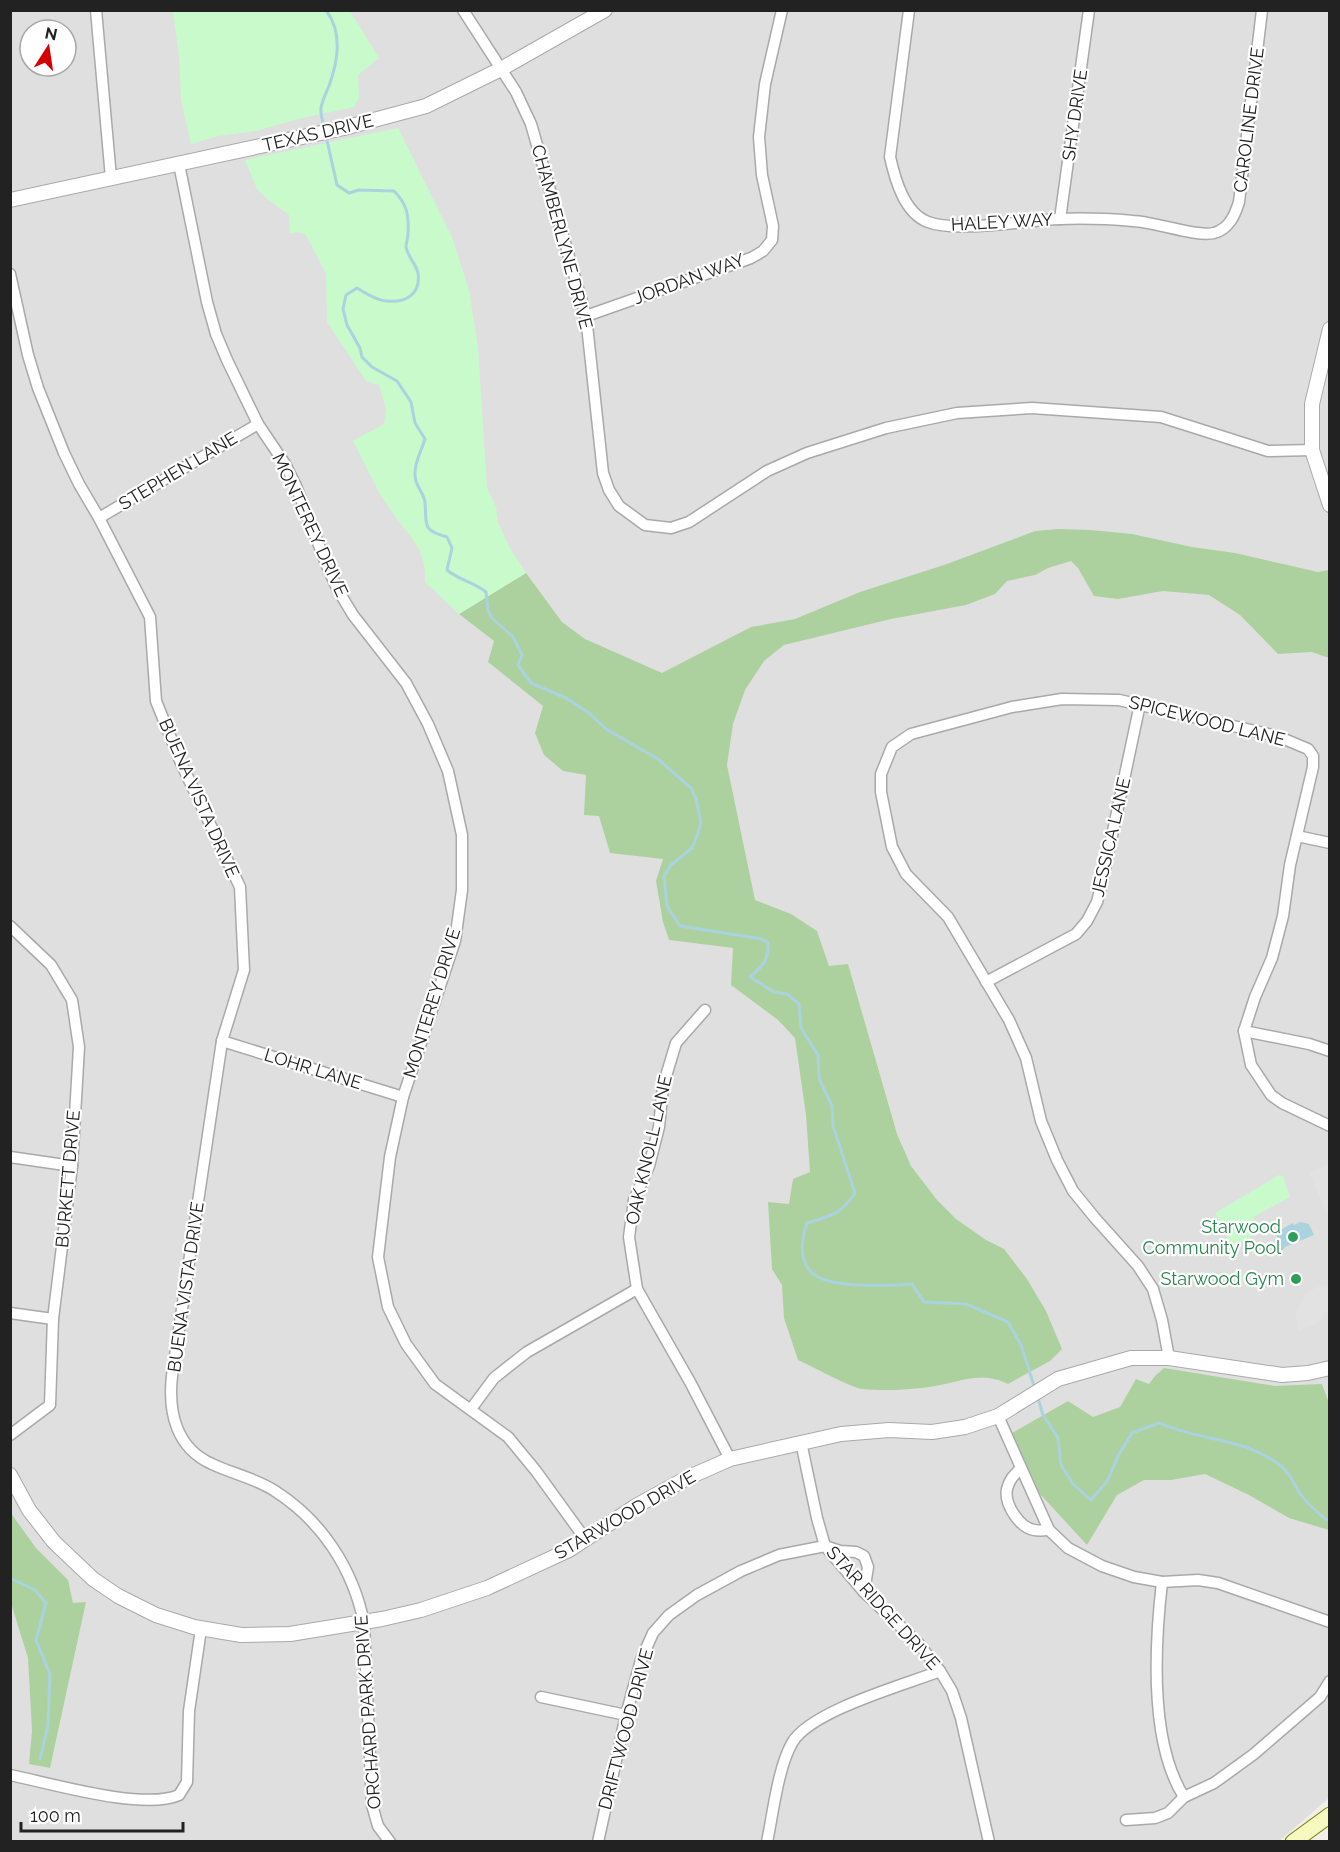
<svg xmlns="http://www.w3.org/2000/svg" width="1340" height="1852" font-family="Raleway,sans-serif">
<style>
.residential{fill:#e0dfdf;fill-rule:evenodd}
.forest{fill:#add19e}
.park{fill:#c8facc}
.parking{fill:#e2e2e2}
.water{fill:#aad3df}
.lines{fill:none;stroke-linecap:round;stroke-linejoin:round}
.stream{stroke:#aad3df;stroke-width:3}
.minor-casing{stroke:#a9a9a9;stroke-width:13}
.tertiary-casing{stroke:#a9a9a9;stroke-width:16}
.secondary-casing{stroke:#707d05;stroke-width:17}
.minor{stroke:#fff;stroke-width:10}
.tertiary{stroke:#fff;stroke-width:14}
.secondary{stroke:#f7fabf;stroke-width:15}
.leisure-dot{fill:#2e9e5b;stroke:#fff;stroke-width:2}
.labels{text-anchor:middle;stroke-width:4.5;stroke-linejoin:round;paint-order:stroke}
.street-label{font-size:18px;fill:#222;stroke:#fff}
.leisure-label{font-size:18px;fill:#27864d;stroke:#fff;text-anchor:end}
</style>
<rect width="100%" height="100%" fill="#f2efe9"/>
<path class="residential" d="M11,11H1329V1798L1278,1842H11ZM30,30H66V66H30Z"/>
<g class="forest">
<path d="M1058,529L1091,530L1132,534L1192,547L1235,553L1318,572L1329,570V658L1312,652L1278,654L1240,615L1209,595L1163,591L1118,599L1094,596L1078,568L1071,561L1048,568L1035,575L1007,581L995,594L966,605L891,619L784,645L764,661L745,690L733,724L727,765L755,900L791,914L817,931L829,966L848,964L897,1134L911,1166L937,1200L956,1219L986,1240L1004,1249L1027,1279L1046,1311L1062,1349L1050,1361L1008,1384C979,1369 953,1385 922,1388C903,1390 881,1391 862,1389C849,1387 812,1366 798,1360L784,1318L782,1285L772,1269L768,1202L789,1204L793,1179L810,1172L806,1115L795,1038L778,1020L731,985L733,948L669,940L663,922L656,881L663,859L610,853L599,816L584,815L586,775L563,771L544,755L535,733L543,706L488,662L494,641L459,614L526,573L562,622L585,639L662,673L751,627L795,619L860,592L947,564L1035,531Z"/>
<path d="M1164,1368L1275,1386L1322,1384L1330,1406L1329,1530L1289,1518L1249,1495L1205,1474L1171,1480H1144L1117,1495L1087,1545L1040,1494L1012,1433L1068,1401L1093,1417L1120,1407L1136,1379L1149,1384L1155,1376Z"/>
<path d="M10,1512L36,1548L68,1580L73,1603L86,1602L50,1768L29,1764L32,1731L28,1658L11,1603Z"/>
</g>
<g class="park">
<path d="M173,11H350L379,58L358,75L359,98L354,107L298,119L256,131L218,136L191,144L181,100L179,56Z"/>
<path d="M398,128L452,237L469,290L478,347L487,488L496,507L498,523L510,548L526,573L459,614L425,582C427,548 409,537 392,512C376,490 365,464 353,441L384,424L386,409L379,385L366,381L327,322L326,273L305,234L298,232L290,234L289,215L266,198L257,189L245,160Z"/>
<path d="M1279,1175L1283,1176L1290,1197L1253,1217L1261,1231L1232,1247L1215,1213Z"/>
</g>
<g class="parking">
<path d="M1329,1164V1219L1309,1173Z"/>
<path d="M1329,1285V1311L1323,1313L1321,1320L1310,1327L1298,1331L1296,1313L1305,1294L1317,1287Z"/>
</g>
<path class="water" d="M1300,1222L1309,1224L1314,1235L1285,1247L1281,1252L1277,1242V1232L1293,1223L1294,1225Z"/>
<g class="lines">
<g class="stream">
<path d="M324,127C323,121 320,114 321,108C322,101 326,93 329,86C338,61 343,33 326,10"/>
<path d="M326,136L337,185L349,193L359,190L394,191C407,204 409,215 408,233C408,238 406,243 406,247C408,257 416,264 418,273C421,294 406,303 387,301C377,301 365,293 357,288L346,295L343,309L347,325L360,348L362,357L372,367L397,381L411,402L415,423L425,439C421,452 412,467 416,481C418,488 424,495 425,502C427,525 421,530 447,537L452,548L447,570C459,580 473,582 486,592L488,611L492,618L513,637L522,655L518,665L531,683L566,698L589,713L606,729L658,759L691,788L696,799L701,823L697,836L692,848L671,865L664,876L667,906L680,926L762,939L768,943C769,960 762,967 750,977L774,992L787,994L799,1004L801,1028L818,1055L819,1078L832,1106L833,1126L855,1193C841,1214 831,1216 807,1223C802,1239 798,1258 811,1272C827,1289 889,1286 912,1284L924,1302L966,1304L1008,1322L1021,1345L1035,1389"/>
<path d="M1037,1395L1043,1415L1058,1438L1061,1465L1073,1484L1091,1500L1108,1480L1118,1456L1132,1433L1159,1423C1200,1441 1244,1437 1281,1466C1292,1475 1294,1486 1302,1496C1308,1505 1318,1512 1325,1519L1330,1520"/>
<path d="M10,1578L35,1590L46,1603L36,1640L50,1674L48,1725L40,1759"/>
</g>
<g class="minor-casing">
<g id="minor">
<path d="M96,10L111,178"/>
<path d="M463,10L516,92L531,124L586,316L603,473L609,490L619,506L645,525L671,528L689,522L767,471L807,453L886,428L957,413L1032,408L1161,417L1268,451L1312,450"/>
<path d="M909,10L890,157C895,179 904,213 928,222C956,233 1028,220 1060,219C1085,218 1109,219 1133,221C1156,222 1195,237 1214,233C1229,229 1235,215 1239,202L1262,10"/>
<path d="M179,164L207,302L216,334L227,360L258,424L285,464L296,486L327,566L338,590L353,615L406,683L428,724L448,771L462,835V890L455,941L403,1097L390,1157L378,1257L388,1307L406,1344L435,1384L508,1437L536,1471L586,1540"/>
<path d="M1060,219L1089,10"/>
<path d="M10,274L28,355L38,388L64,453L79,484L99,518L150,617L156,701L181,763L240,887L244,970L222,1041L172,1376C168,1412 176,1448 212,1464C233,1474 255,1478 275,1491C322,1521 353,1569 364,1623L372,1805L378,1826L390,1842"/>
<path d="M586,316L751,258L763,251L772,240L773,226L762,175L759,137L765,84L782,10"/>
<path d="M99,518L258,424"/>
<path d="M1297,836L1330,843"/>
<path d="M10,926L51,965L72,1000L79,1047L72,1166L53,1319L50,1405L10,1435"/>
<path d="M986,982L1076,934L1087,921L1097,902L1103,878L1140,704"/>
<path d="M705,1010L676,1043L663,1086L659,1127L649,1166L634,1200L629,1237L637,1289L690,1382L730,1459"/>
<path d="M1244,1031L1309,1044L1330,1051"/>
<path d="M222,1041L403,1097"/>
<path d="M10,1157L72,1166"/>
<path d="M10,1313L53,1319"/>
<path d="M1169,1358L1162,1320L1153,1289L1138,1266L1095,1218L1073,1191L1057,1160L1041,1121L1026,1058L1009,1020L948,917L906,874L892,847L881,792V774L892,747L911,734L1012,707L1062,699L1119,700L1277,736L1308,749L1313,756V767L1290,865L1283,916L1272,958L1255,997L1244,1031L1251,1065L1271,1095L1282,1103L1330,1126"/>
<path d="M471,1409L494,1378L527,1352L637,1289"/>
<path d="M998,1416L1049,1530L1068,1548L1102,1566L1134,1577L1162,1582L1198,1580L1218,1583L1330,1622"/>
<path d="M801,1442L817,1518L825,1546L864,1592L919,1644L940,1671L952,1691L961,1718L989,1842"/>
<path d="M1020,1469C1014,1475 1009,1480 1007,1489C1004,1504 1019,1527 1034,1530C1039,1531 1044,1530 1049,1530"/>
<path d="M1162,1582C1155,1643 1149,1742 1184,1797"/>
<path d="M541,1697L626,1715"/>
<path d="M10,1775C50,1783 143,1811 179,1795L187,1782L189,1711L201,1629"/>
<path d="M1126,1820L1155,1818L1168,1813L1184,1797L1214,1783L1254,1754L1320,1697L1330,1681"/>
<path d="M598,1842L626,1715L641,1660L653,1633L669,1615L697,1595L741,1571L779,1555L825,1546L840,1551L856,1552L864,1556L868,1567L864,1592"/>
<path d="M767,1842C773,1813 778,1768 792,1743C810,1711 904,1685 940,1671"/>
</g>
</g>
<g class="tertiary-casing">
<g id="tertiary">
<path d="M10,200L344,128L426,106L501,69L605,10"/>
<path d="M1330,329L1312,404V450L1330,505"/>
<path d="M10,1475L29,1510L54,1542L93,1579L118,1596L156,1615L194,1627L241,1635L290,1634L382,1619L421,1610L487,1588L569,1550L636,1506L687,1478L730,1459L841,1434L889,1430L932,1432L965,1427L998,1416L1058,1379L1131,1358H1169L1282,1375L1308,1373L1330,1368"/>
</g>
</g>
<g class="secondary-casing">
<path id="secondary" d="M1293,1842L1330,1815"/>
</g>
<use href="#minor" class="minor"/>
<use href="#tertiary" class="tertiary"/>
<use href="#secondary" class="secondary"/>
</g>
<g class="leisure-dot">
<circle cx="1293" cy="1237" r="6"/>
<circle cx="1296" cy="1279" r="6"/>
</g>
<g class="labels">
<g class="street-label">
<text transform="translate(1075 115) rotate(-82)" y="6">SHY DRIVE</text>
<text transform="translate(1249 120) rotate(-83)" y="6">CAROLINE DRIVE</text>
<text transform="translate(318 133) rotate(-13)" y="6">TEXAS DRIVE</text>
<text transform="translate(1002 222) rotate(-3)" y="6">HALEY WAY</text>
<text transform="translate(562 237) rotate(75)" y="6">CHAMBERLYNE DRIVE</text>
<text transform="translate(689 279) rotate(-20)" y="6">JORDAN WAY</text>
<text transform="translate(178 471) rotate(-31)" y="6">STEPHEN LANE</text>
<text transform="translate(310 525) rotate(65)" y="6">MONTEREY DRIVE</text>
<text transform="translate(1207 721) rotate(14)" y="6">SPICEWOOD LANE</text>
<text transform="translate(199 798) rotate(66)" y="6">BUENA VISTA DRIVE</text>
<text transform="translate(1111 837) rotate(-77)" y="6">JESSICA LANE</text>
<text transform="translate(432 1003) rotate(-73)" y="6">MONTEREY DRIVE</text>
<text transform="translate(313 1069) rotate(17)" y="6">LOHR LANE</text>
<text transform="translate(649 1150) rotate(-77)" y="6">OAK KNOLL LANE</text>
<text transform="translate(68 1179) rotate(-85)" y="6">BURKETT DRIVE</text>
<text transform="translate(186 1287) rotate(-82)" y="6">BUENA VISTA DRIVE</text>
<text transform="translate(625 1515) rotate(-30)" y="6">STARWOOD DRIVE</text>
<text transform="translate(883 1608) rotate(48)" y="6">STAR RIDGE DRIVE</text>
<text transform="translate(368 1712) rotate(-94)" y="6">ORCHARD PARK DRIVE</text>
<text transform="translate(626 1729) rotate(-75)" y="6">DRIFTWOOD DRIVE</text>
</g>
<g class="leisure-label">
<text x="1281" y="1233">Starwood<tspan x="1281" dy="21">Community Pool</tspan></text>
<text x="1284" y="1285">Starwood Gym</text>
</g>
</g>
<rect width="1340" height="1852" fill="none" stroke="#222222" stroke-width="24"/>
<g transform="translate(48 48) rotate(12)"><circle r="28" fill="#ffffff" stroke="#a7a7a7" stroke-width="1.5"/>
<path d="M0-4.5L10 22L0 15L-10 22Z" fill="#d40000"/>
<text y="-9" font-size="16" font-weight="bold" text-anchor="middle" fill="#222222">N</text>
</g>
<path d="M21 1822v9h162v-9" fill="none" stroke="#222222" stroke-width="3"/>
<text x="30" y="1822" font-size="18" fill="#222222" stroke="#ffffff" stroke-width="4.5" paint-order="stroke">100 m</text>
</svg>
